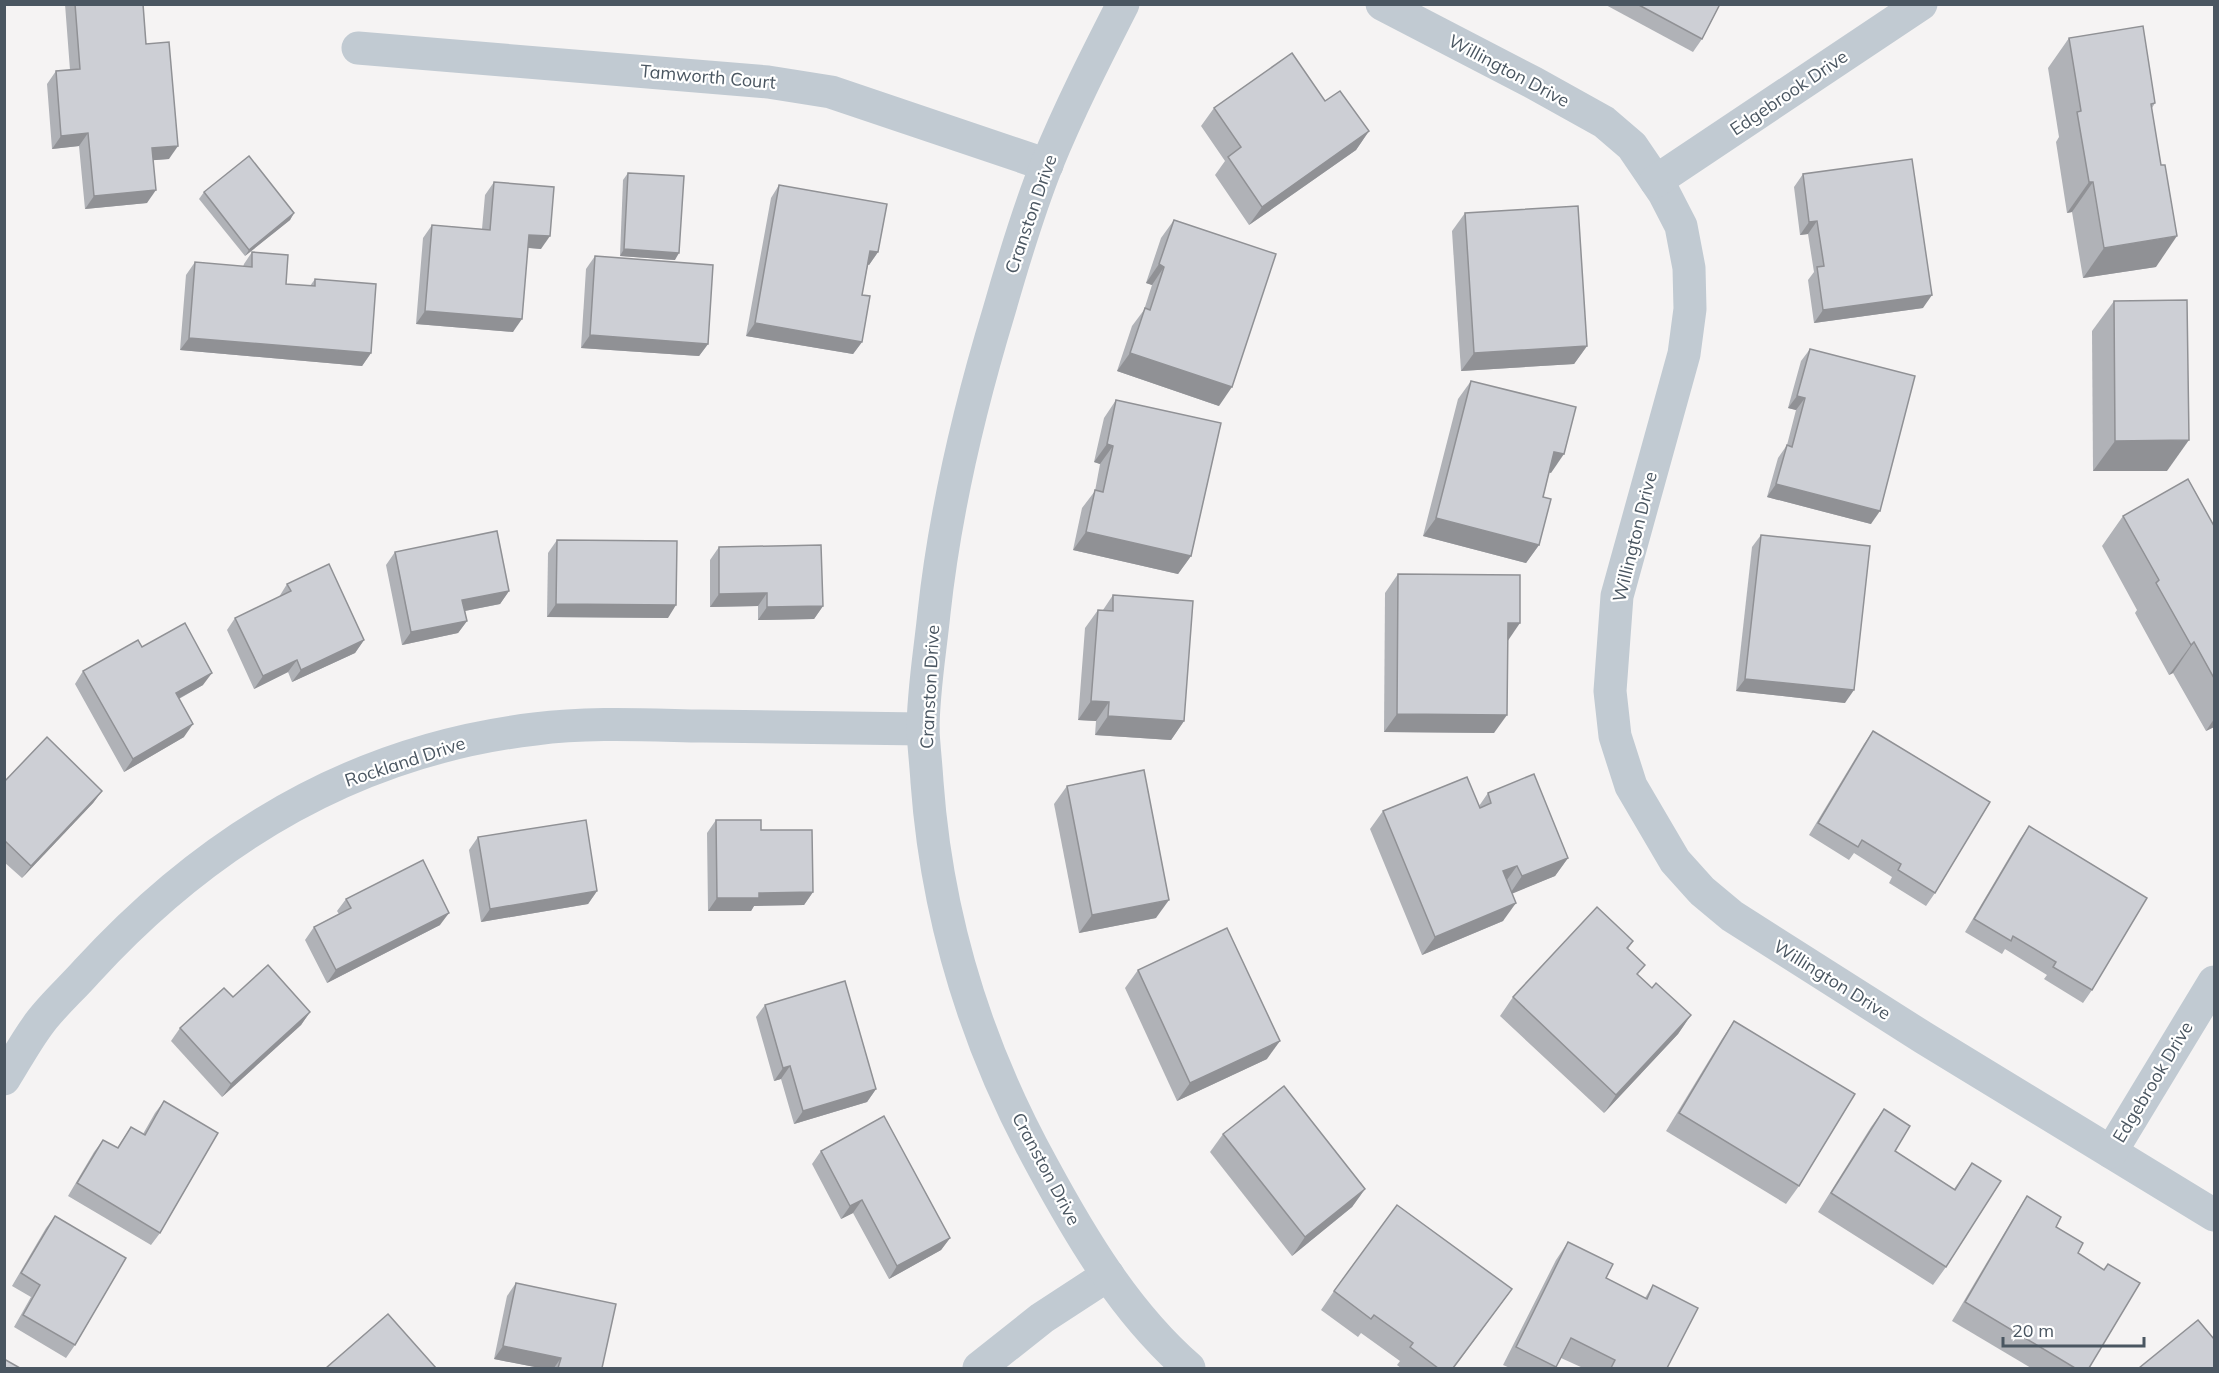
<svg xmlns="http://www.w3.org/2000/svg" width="2219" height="1373" font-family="Mulish,sans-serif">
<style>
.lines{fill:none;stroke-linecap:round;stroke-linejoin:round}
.minor{stroke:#c1cad2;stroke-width:33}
.tertiary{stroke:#c1cad2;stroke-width:33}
.wall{fill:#b0b2b7}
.shaded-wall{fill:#909195}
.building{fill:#cdcfd5;stroke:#909195;stroke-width:1.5}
.labels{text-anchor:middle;stroke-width:4.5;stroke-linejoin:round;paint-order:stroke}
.street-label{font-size:18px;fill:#4a5661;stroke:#fff}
</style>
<rect width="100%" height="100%" fill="#f5f3f3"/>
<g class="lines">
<g class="minor">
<path d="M1382,4L1534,83L1604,122L1632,146L1664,193L1681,226L1689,268L1690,309L1684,354L1617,596L1610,691L1615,736L1631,786L1675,861L1702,891L1732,916L1924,1038L2214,1215"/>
<path d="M358,48L768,82L831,92L1047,165"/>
<path d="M1656,181L1921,4"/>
<path d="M4,1079C16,1060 27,1039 41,1021C54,1004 72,988 87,971C207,840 355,750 535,729C590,722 646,725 703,726C776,727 850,728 923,729"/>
<path d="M2111,1152L2214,982"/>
<path d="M979,1368L1042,1318L1108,1275"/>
</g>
<path class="tertiary" d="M1123,4C1096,57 1069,110 1047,164C1028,212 1013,262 999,311C969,410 945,511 934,613C930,652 923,692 923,731C924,748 926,765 927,782C937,920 976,1046 1043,1167C1082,1239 1126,1313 1189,1368"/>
</g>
<g class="wall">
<path d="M65,4H143L146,44L169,159L153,160L147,203L85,209L79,146L52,149L47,84L56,71L70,70Z"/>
<path d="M1604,4H1720L1702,39L1693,52Z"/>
<path d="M2069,38L2155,103L2152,108L2156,267L2083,278L2072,212L2067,213L2056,142L2059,137L2048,68Z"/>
<path d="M1325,101L1369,131L1356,150L1249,225L1215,175L1225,161L1201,126L1214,108Z"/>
<path d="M628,173L675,260L620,256L623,180Z"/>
<path d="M1803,174L1923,308L1814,323L1808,280L1814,272L1808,234L1800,235L1794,187Z"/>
<path d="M494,182L541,249L528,248L513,332L416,324L423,238L432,225L482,229L485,195Z"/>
<path d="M779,185L878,252L869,265L868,264L862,295V342L853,354L746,336L771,198Z"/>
<path d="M204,192L294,213L290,220L245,256L199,199Z"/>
<path d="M1465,213L1587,346L1574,364L1461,371L1452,231Z"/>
<path d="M1174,220L1219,406L1117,371L1132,326L1144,310L1152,285L1146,283L1161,238Z"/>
<path d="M252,252L286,284L310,286L315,279L371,353L362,366L180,350L186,275L195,262L243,267L244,264Z"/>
<path d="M595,256L708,344L699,356L581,348L586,269Z"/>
<path d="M2114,301L2167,471H2093L2092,331Z"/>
<path d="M1810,349L1871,524L1767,497L1778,458L1787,445L1796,410L1788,408L1801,361Z"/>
<path d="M1471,381L1551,473L1549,472L1543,497L1539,545L1526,563L1423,536L1458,399Z"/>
<path d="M1116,400L1191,556L1178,574L1073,550L1082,508L1095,491L1100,464L1094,462L1104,418Z"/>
<path d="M2123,516L2214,526V727L2206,731L2173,673L2169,675L2135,613L2137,610L2102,546Z"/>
<path d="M1761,535L1845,703L1736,691L1752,547Z"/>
<path d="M557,540L668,618L547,617L548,553Z"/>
<path d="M719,547L823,606L814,619L758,620V606L710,607V560Z"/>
<path d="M395,552L509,591L500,604L465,611L467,621L458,633L402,645L386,565Z"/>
<path d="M1398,574L1508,642L1494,733L1384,732L1385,593Z"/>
<path d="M287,584L364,640L355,653L292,682L288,672L254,689L227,630L235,618L279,597Z"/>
<path d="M1113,595L1184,721L1171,740L1095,735L1096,721L1078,720L1085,628L1098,610H1103Z"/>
<path d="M142,647L203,685L179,699L184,737L124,772L75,684L83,671Z"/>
<path d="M1873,731L1935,893L1926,906L1889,883L1892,877L1854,853L1849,860L1809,835L1864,744Z"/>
<path d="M4,782L102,791L93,803L22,878L4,862Z"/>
<path d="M1067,786L1156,918L1079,933L1054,804Z"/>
<path d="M1488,793L1568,858L1555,876L1512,893L1503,921L1422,955L1370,829L1383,811L1479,806Z"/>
<path d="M716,820L761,830L813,892L804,905L754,906L751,911H708L707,833Z"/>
<path d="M2029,826L2092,990L2083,1003L2044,979L2047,975L2005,949L2002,954L1965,932L2020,839Z"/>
<path d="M478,837L597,891L588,904L481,922L469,850Z"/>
<path d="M346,899L440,925L327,983L305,940L314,927L339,914L337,911Z"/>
<path d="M1633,941L1628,949L1638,975L1652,988L1691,1015L1678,1034L1604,1113L1500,1016L1513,997Z"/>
<path d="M1138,970L1267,1059L1177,1101L1125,988Z"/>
<path d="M233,997L310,1012L301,1025L222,1097L171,1041L180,1028Z"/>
<path d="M765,1005L876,1089L867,1102L794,1124L781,1079L774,1081L756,1017Z"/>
<path d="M1734,1021L1799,1186L1786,1204L1666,1131L1722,1039Z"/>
<path d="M164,1101L160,1233L151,1245L68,1196L94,1152L103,1140L117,1148L131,1127L143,1134L155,1113Z"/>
<path d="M1884,1109L1895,1151L1954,1189L1972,1163L1946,1267L1933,1285L1818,1212L1871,1127Z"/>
<path d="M1223,1134L1365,1189L1352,1207L1292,1256L1210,1152Z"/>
<path d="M821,1151L950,1238L941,1250L889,1279L853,1213L841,1219L812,1164Z"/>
<path d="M2027,1196L2056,1227L2078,1253L2089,1368H2031L1952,1321L2015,1215Z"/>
<path d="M55,1216L75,1345L66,1358L14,1327L31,1297L12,1286L46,1228Z"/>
<path d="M1568,1242L1606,1278L1645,1298L1653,1285L1667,1368H1583L1561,1358L1555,1368H1510L1503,1365L1556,1260Z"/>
<path d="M516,1283L602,1368H540L494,1359L507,1296Z"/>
<path d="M1512,1289L1454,1368H1401L1397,1365L1400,1361L1361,1333L1358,1337L1321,1310L1334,1291Z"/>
</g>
<g class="shaded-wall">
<path d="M1369,131L1356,150L1249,225L1262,207Z"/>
<path d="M88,133L79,146L52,149L61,136Z"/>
<path d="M178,146L169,159L143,161L152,148Z"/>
<path d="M2089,182H2093L2072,212L2067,213Z"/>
<path d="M156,190L147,203L85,209L94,196Z"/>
<path d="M294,213L290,220L245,256L249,250Z"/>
<path d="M1817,221L1808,234L1800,235L1809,222Z"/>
<path d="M529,235L550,236L541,249L520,247Z"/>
<path d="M2177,236L2156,267L2083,278L2104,248Z"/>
<path d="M624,249L679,253L675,260L620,256Z"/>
<path d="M870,251L878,252L869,265L861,263Z"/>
<path d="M1159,264L1164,267L1152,285L1146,283Z"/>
<path d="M1932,295L1923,308L1814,323L1823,310Z"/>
<path d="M425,311L522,319L513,332L416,324Z"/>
<path d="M755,323L862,342L853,354L746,336Z"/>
<path d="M590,335L708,344L699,356L581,348Z"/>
<path d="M189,338L371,353L362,366L180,350Z"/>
<path d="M1587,346L1574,364L1461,371L1474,353Z"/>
<path d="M1130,353L1232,387L1219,406L1117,371Z"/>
<path d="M1797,396L1805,398L1796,410L1788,408Z"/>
<path d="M2189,440L2167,471H2093L2115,441Z"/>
<path d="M1107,444L1113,446L1100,464L1094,462Z"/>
<path d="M1554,452L1564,454L1551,473L1541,470Z"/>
<path d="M1776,484L1880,511L1871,524L1767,497Z"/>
<path d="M1436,518L1539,545L1526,563L1423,536Z"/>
<path d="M1086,532L1191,556L1178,574L1073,550Z"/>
<path d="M509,591L500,604L454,613L462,600Z"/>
<path d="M767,593L758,606L710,607L719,594Z"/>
<path d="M556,604L676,605L668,618L547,617Z"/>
<path d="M823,606L814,619L758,620L767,607Z"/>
<path d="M467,621L458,633L402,645L411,632Z"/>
<path d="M1508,623H1520L1507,642Z"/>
<path d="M364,640L355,653L292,682L301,670Z"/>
<path d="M2194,642L2173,673L2169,675L2191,645Z"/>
<path d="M297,660L288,672L254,689L263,676Z"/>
<path d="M212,673L203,685L167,705L176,693Z"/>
<path d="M1745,679L1854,690L1845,703L1736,691Z"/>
<path d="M1091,701L1109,702L1096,721L1078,720Z"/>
<path d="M1397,714L1507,715L1494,733L1384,732Z"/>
<path d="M1108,716L1184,721L1171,740L1095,735Z"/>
<path d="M2214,719V727L2206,731Z"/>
<path d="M193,724L184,737L124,772L133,759Z"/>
<path d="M102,791L93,803L22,878L31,866Z"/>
<path d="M1568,858L1555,876L1509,895L1522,876Z"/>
<path d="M1517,866L1504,884L1503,871Z"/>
<path d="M597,891L588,904L481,922L490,909Z"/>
<path d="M813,892L804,905L754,906L751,911H708L717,898L759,893Z"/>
<path d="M1169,900L1156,918L1079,933L1092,915Z"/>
<path d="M1516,903L1503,921L1422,955L1435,937Z"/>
<path d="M449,913L440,925L327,983L336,970Z"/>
<path d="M310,1012L301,1025L222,1097L231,1084Z"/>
<path d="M1691,1015L1678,1034L1604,1113L1616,1095Z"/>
<path d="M1280,1041L1267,1059L1177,1101L1190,1083Z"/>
<path d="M790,1066L781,1079L774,1081L783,1068Z"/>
<path d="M876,1089L867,1102L794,1124L803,1111Z"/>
<path d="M1365,1189L1352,1207L1292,1256L1305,1237Z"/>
<path d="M862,1200L853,1213L841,1219L850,1206Z"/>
<path d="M950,1238L941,1250L889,1279L897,1266Z"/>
<path d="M503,1346L561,1358L554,1368H540L494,1359Z"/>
</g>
<g class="building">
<path d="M75,4H143L146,44L169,42L178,146L152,148L156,190L94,196L88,133L61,136L56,71L80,69Z"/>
<path d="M1637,4H1720L1702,39Z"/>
<path d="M2143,26L2155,103L2151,104L2161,165H2165L2177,236L2104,248L2093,182H2089L2077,112L2081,111L2069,38Z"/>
<path d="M1292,53L1325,101L1340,91L1369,131L1262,207L1228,157L1241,147L1214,108Z"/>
<path d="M249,156L294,213L249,250L204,192Z"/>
<path d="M1912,159L1932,295L1823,310L1817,267L1824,266L1817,221L1809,222L1803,174Z"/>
<path d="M628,173L684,176L679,253L624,249Z"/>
<path d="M494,182L554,187L550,236L529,235L522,319L425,311L432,225L490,230Z"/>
<path d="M779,185L887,204L878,252L870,251L862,295L870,296L862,342L755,323Z"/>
<path d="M1578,206L1587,346L1474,353L1465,213Z"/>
<path d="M1174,220L1276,254L1232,387L1130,353L1145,308L1150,310L1164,267L1159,264Z"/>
<path d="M252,252L288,255L286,284L315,286V279L376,284L371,353L189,338L195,262L252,267Z"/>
<path d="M595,256L713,265L708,344L590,335Z"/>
<path d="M2187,300L2189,440L2115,441L2114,301Z"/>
<path d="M1810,349L1915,376L1880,511L1776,484L1787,445L1792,447L1805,398L1797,396Z"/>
<path d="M1471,381L1576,407L1564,454L1554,452L1543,497L1551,499L1539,545L1436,518Z"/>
<path d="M1116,400L1221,423L1191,556L1086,532L1095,490L1103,492L1113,446L1107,444Z"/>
<path d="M2188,479L2214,526V678L2194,642L2191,645L2156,583L2159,580L2123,516Z"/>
<path d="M497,531L509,591L462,600L467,621L411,632L395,552Z"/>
<path d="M1761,535L1870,546L1854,690L1745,679Z"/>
<path d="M557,540L677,541L676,605L556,604Z"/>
<path d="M821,545L823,606L767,607V593L719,594V547Z"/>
<path d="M329,564L364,640L301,670L297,660L263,676L235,618L291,591L287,584Z"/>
<path d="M1398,574L1520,575V623H1508L1507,715L1397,714Z"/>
<path d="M1113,595L1193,601L1184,721L1108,716L1109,702L1091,701L1098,610L1113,611Z"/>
<path d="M185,623L212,673L176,693L193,724L133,759L83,671L138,640L142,647Z"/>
<path d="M1873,731L1990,802L1935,893L1898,870L1901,864L1862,840L1858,847L1818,823Z"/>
<path d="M47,737L102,791L31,866L4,840V782Z"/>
<path d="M1144,770L1169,900L1092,915L1067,786Z"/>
<path d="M1534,774L1568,858L1522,876L1517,866L1503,871L1516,903L1435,937L1383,811L1467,777L1480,808L1491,803L1488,793Z"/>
<path d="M586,820L597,891L490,909L478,837Z"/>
<path d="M716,820H761V830H812L813,892L759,893V898H717Z"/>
<path d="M2029,826L2147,898L2092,990L2053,967L2056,962L2013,936L2011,941L1974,919Z"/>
<path d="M423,860L449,913L336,970L314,927L351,908L346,899Z"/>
<path d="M1597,907L1633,941L1627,948L1645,965L1637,974L1652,988L1656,983L1691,1015L1616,1095L1513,997Z"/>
<path d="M1227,928L1280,1041L1190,1083L1138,970Z"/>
<path d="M268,965L310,1012L231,1084L180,1028L224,988L233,997Z"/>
<path d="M845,981L876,1089L803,1111L790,1066L783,1068L765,1005Z"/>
<path d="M1734,1021L1855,1094L1799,1186L1679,1113Z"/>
<path d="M1284,1086L1365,1189L1305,1237L1223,1134Z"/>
<path d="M164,1101L218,1133L160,1233L77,1183L103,1140L118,1148L131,1127L145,1135Z"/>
<path d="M1884,1109L1910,1126L1895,1151L1955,1190L1972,1163L2001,1181L1946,1267L1831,1193Z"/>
<path d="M884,1116L950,1238L897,1266L862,1200L850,1206L821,1151Z"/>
<path d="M2027,1196L2061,1217L2056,1227L2083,1243L2078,1253L2104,1270L2108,1264L2140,1283L2089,1368H2075L1965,1302Z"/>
<path d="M1397,1205L1512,1289L1453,1368H1438L1410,1347L1413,1343L1374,1315L1371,1319L1334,1291Z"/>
<path d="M55,1216L126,1258L75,1345L23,1315L40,1285L21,1273Z"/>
<path d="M1568,1242L1613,1264L1606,1278L1647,1299L1653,1285L1698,1308L1667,1368H1611L1615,1360L1571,1338L1556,1367L1516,1347Z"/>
<path d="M516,1283L616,1304L602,1368H558L561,1358L503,1346Z"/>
<path d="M388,1314L436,1368H326Z"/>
<path d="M2198,1320L2214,1339V1368H2139Z"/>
<path d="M4,1359L20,1368H4Z"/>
</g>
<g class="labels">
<g class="street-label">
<text transform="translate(1509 71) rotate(28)" y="6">Willington Drive</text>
<text transform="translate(708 77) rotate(5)" y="6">Tamworth Court</text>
<text transform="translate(1789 93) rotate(-34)" y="6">Edgebrook Drive</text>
<text transform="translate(1031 214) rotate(-71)" y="6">Cranston Drive</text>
<text transform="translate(1635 537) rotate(-76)" y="6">Willington Drive</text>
<text transform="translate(930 687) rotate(-87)" y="6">Cranston Drive</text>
<text transform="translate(405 762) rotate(-18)" y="6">Rockland Drive</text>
<text transform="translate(1832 980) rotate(32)" y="6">Willington Drive</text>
<text transform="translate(2153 1082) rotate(-59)" y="6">Edgebrook Drive</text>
<text transform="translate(1046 1169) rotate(62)" y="6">Cranston Drive</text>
</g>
</g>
<rect width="2219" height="1373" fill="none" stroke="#4a5661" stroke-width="12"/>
<path d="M2003 1337v9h141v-9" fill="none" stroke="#4a5661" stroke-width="3"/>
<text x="2012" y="1337" font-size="18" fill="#4a5661" stroke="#ffffff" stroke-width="4.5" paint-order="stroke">20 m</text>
</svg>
